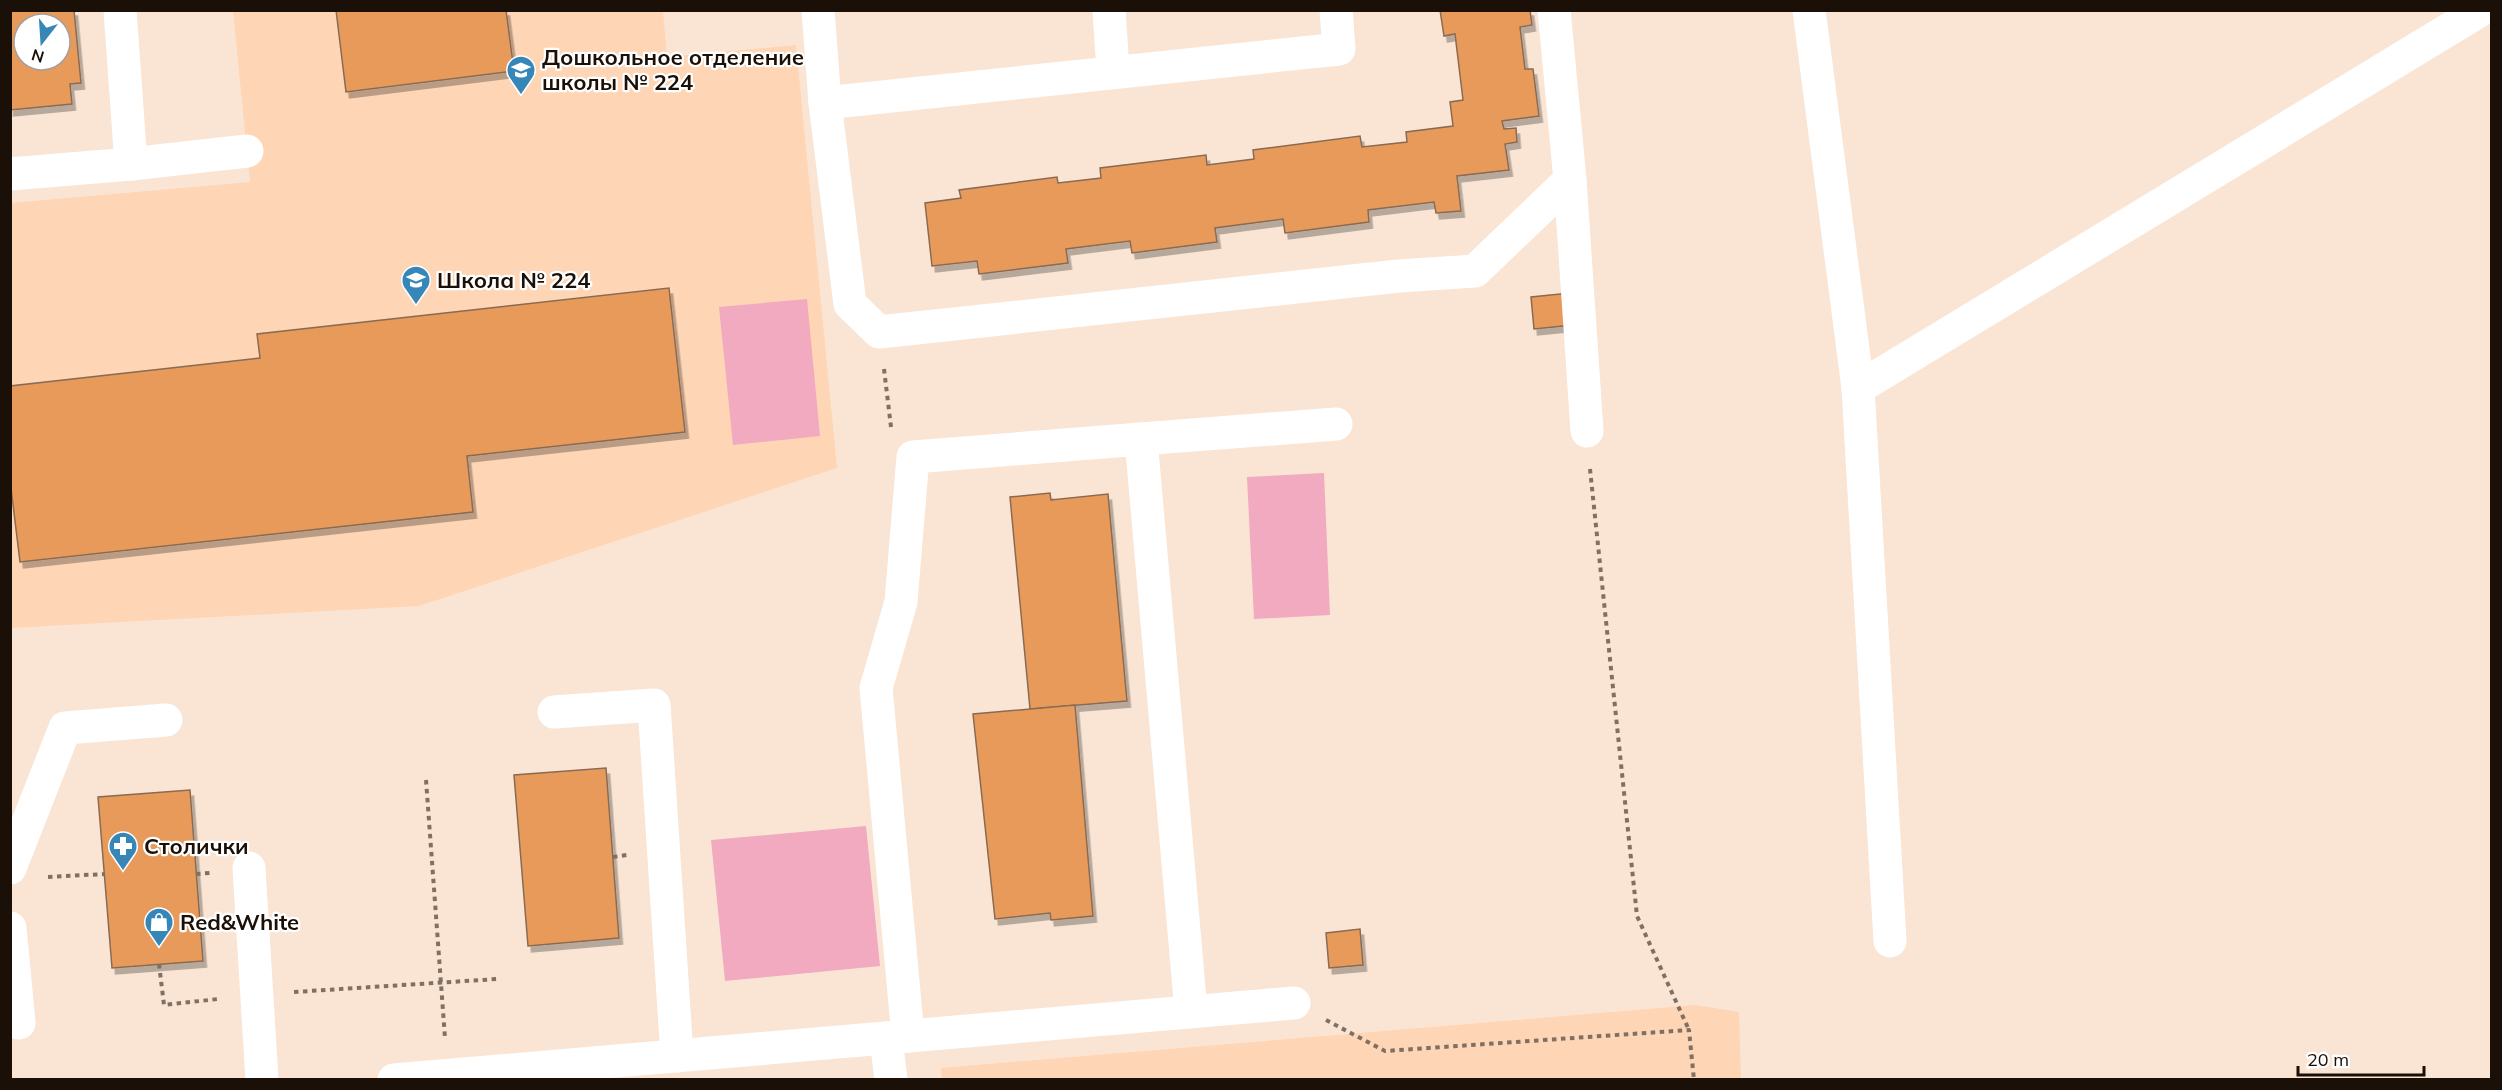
<svg xmlns="http://www.w3.org/2000/svg" width="2502" height="1090" font-family="Mulish,sans-serif">
<style>
.built{fill:#fed5b5}
.green{fill:#f1aabf}
.building{fill:#e79a5a;stroke:#896b53;stroke-width:1.5;fill-rule:evenodd;filter:url(#shadow)}
.lines{fill:none;stroke-linecap:round;stroke-linejoin:round}
.path{stroke:#807064;stroke-width:4;stroke-dasharray:4.5 4.5;stroke-linecap:butt}
.minor{stroke:#fff;stroke-width:33}
.labels{text-anchor:middle;stroke-width:4.5;stroke-linejoin:round;paint-order:stroke}
.poi-label{font-size:22px;font-weight:bold;fill:#1b1007;stroke:#fff;text-anchor:start}
</style>
<defs>
<filter id="shadow"><feDropShadow dx="3.5" dy="6" stdDeviation="0" flood-color="#0004"/></filter>
</defs>
<rect width="100%" height="100%" fill="#fae5d5"/>
<g class="built">
<path d="M233,11H663L667,57L796,45L837,468L419,606L11,628V203L250,182Z"/>
<path d="M1696,1005L1739,1012L1741,1079L942,1080L941,1068Z"/>
</g>
<g class="green">
<path d="M807,299L820,436L733,445L719,307Z"/>
<path d="M1324,473L1330,615L1254,619L1247,477Z"/>
<path d="M866,826L880,966L725,981L711,840Z"/>
</g>
<g class="building">
<path d="M10,10H74L81,83L70,84L72,104L10,110ZM24,24H60V60H24Z"/>
<path d="M336,10H506L514,71L346,92Z"/>
<path d="M1440,10H1530L1532,25L1520,27L1525,69H1533L1539,116L1502,121L1504,129L1516,128L1517,142L1505,144L1509,170L1457,176L1461,211L1436,213L1434,202L1368,210L1369,222L1285,233L1283,219L1215,228L1217,242L1132,253L1130,241L1066,249L1068,263L979,274L977,261L932,266L925,203L961,198L959,190L1057,177L1058,183L1101,178L1100,168L1206,155L1207,165L1254,159L1253,150L1360,136L1362,147L1407,142L1406,132L1453,126L1450,102L1463,100L1455,34L1444,36Z"/>
<path d="M669,288L685,432L467,456L473,512L20,562L10,480V386L260,358L257,334Z"/>
<path d="M1570,293L1573,325L1534,329L1531,297Z"/>
<path d="M1050,493L1051,500L1108,494L1127,701L1030,709L1010,497Z"/>
<path d="M1075,705L1093,916L1051,920L1050,913L995,919L973,714Z"/>
<path d="M606,768L619,938L528,946L514,775Z"/>
<path d="M190,790L203,961L112,968L98,797Z"/>
<path d="M1360,929L1363,965L1329,968L1326,933Z"/>
</g>
<g class="lines">
<g class="path">
<path d="M884,369L891,427"/>
<path d="M1590,469L1637,916L1689,1030"/>
<path d="M426,780L445,1038"/>
<path d="M613,857L627,855"/>
<path d="M196,874L210,873"/>
<path d="M48,877L105,874"/>
<path d="M159,964L164,1005L218,999"/>
<path d="M294,992L497,979"/>
<path d="M1326,1020L1385,1051L1689,1030L1694,1080"/>
</g>
<g class="minor">
<path d="M818,10L825,103L850,304L879,332L1399,276L1475,271L1570,180L1554,10"/>
<path d="M1109,10L1113,71"/>
<path d="M1809,10L1858,388"/>
<path d="M825,103L1339,49L1336,10"/>
<path d="M131,164L247,151"/>
<path d="M10,174L131,164L120,10"/>
<path d="M1570,180L1587,431"/>
<path d="M1141,439L1336,424"/>
<path d="M554,712L654,705L677,1056"/>
<path d="M10,868L65,728L166,720"/>
<path d="M249,868L262,1080"/>
<path d="M10,928L19,1023"/>
<path d="M1890,941L1858,388L2481,10"/>
<path d="M908,1036L876,688L901,602L913,457L1141,439L1191,1011"/>
<path d="M886,1038L891,1080"/>
<path d="M394,1080L1294,1003"/>
</g>
</g>
<defs>
<g id="school-pin" transform="scale(1.5)"><path d="M0 17L-7.5 6A9.5 9.5 0 1 1 7.5 6Z" fill="#3687b8" stroke="#fff"/><path d="M0-5L7-2L0 1L-7-2ZM-4 1L0 2.5L4 1V4Q0 6-4 4Z" fill="#fff"/></g>
<g id="pharmacy-pin" transform="scale(1.5)"><path d="M0 17L-7.5 6A9.5 9.5 0 1 1 7.5 6Z" fill="#3687b8" stroke="#fff"/><path d="M-2-6h4v4h4v4h-4v4h-4v-4h-4v-4h4Z" fill="#fff"/></g>
<g id="shop-pin" transform="scale(1.5)"><path d="M0 17L-7.5 6A9.5 9.5 0 1 1 7.5 6Z" fill="#3687b8" stroke="#fff"/><path d="M-5-2.5h2.3a2.7 3.5 0 0 1 5.4 0H5L5.5 6h-11ZM-1.5-2.5h3a1.5 2.3 0 0 0-3 0Z" fill="#fff"/></g>
</defs>
<g fill-rule="evenodd">
<use href="#school-pin" x="521" y="70"/>
<use href="#school-pin" x="416" y="280"/>
<use href="#pharmacy-pin" x="123" y="846"/>
<use href="#shop-pin" x="159" y="922"/>
</g>
<g class="labels">
<g class="poi-label">
<text x="542" y="65">Дошкольное отделение<tspan x="542" dy="25">школы № 224</tspan></text>
<text x="437" y="288">Школа № 224</text>
<text x="144" y="854">Столички</text>
<text x="180" y="930">Red&amp;White</text>
</g>
</g>
<rect width="2502" height="1090" fill="none" stroke="#1b1007" stroke-width="24"/>
<g transform="translate(42 42) rotate(197)"><circle r="28" fill="#ffffff" stroke="#a49f9c" stroke-width="1.5"/>
<path d="M0-4.5L10 22L0 15L-10 22Z" fill="#3687b8"/>
<text y="-9" font-size="16" font-weight="bold" text-anchor="middle" fill="#1b1007">N</text>
</g>
<path d="M2298 1066v9h126v-9" fill="none" stroke="#1b1007" stroke-width="3"/>
<text x="2307" y="1066" font-size="18" fill="#1b1007" stroke="#ffffff" stroke-width="4.5" paint-order="stroke">20 m</text>
</svg>
